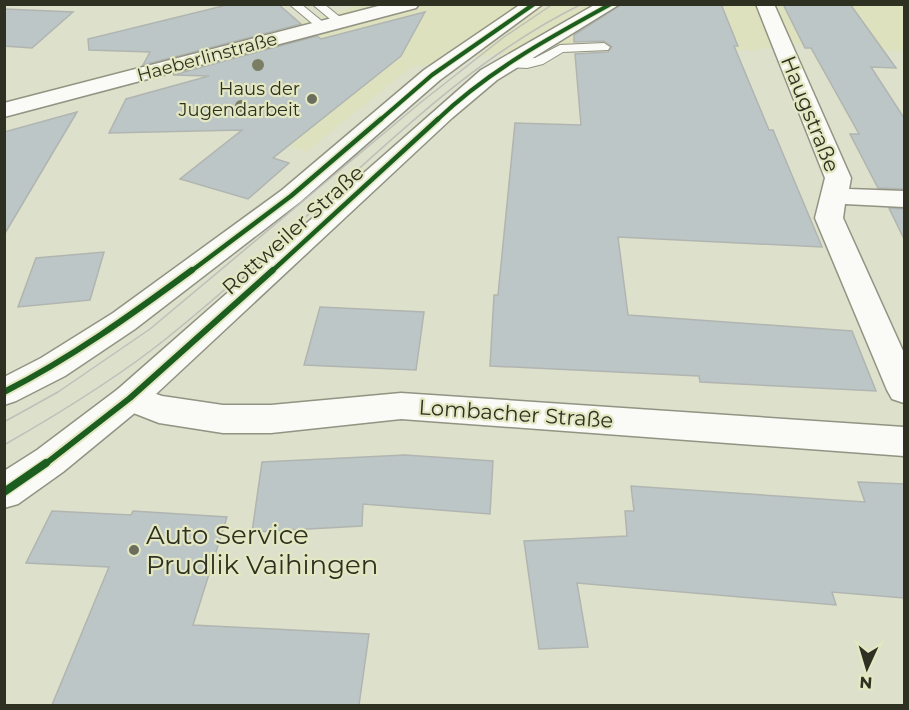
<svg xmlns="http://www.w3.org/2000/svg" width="909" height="710" font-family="Montserrat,sans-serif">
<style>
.built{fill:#dde1be}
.building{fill:#bdc6c7;stroke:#b0b5b1;stroke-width:1.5}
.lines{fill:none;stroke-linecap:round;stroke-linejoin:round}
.service-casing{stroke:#929383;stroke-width:2}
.minor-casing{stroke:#929383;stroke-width:3}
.secondary-casing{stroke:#929383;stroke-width:3}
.service{fill:#fafaf7;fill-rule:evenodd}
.minor{fill:#fafaf7;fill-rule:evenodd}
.secondary{fill:#fafaf7;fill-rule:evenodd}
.tram{stroke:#bebfba;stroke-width:1.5}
.cycleway-far3-casing{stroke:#e4e8c2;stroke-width:6}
.cycleway-far2-casing{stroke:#e4e8c2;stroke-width:8}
.cycleway-far1-casing{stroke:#e4e8c2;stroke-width:10}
.cycleway-casing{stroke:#e4e8c2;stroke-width:11}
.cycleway-far3{stroke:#1b5e20;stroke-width:4}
.cycleway-far2{stroke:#1b5e20;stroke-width:4.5}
.cycleway-far1{stroke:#1b5e20;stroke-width:6}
.cycleway{stroke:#1b5e20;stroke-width:8}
.tree{fill:#7c7e63}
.poi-dot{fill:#6b6e5c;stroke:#e4e8c2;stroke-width:2}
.labels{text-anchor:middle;stroke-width:4.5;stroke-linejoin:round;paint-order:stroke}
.far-street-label{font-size:18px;fill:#2e3021;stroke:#e4e8c2}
.far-poi-label{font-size:18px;fill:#2e3021;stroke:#e4e8c2;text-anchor:end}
.street-label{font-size:21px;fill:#2e3021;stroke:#e4e8c2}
.near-poi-label{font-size:26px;fill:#2e3021;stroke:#e4e8c2;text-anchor:start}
</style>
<rect width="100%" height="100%" fill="#dde0ca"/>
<path class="built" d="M363,5H904V52L863,46L810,43L752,50L664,51L542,47L411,67L306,152L218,118L245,61L289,24Z"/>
<g class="building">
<path d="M231,4H278L301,24L143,65L150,52L89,50L88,39Z"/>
<path d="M622,4H721L738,46H734L769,130H773L822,247L618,237L628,315L852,331L876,391L700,382L699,376L490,366L494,295H498L515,123L581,125L575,54L608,52L612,47L604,41L574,42V35Z"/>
<path d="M783,4H850L896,68L871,67L904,118V189L878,188L850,134H859L811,48H805Z"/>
<path d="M4,9L73,12L32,48L4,46Z"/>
<path d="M425,12L401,56L273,158L289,163L248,199L180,179L242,130L109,133L126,99L209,76L173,75L317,36L321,39Z"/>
<path d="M77,112L4,235V132Z"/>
<path d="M889,208L904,209V239Z"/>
<path d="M104,252L90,300L18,307L36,258Z"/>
<path d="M320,307L424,312L416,370L304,365Z"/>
<path d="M405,455L493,461L490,514L363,504L362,526L252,532L262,462Z"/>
<path d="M858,482L904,484V598L832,592L836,605L577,583L588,647L539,649L524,541L627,536L625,511H634L631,486L865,502Z"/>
<path d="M52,511L131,515L133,511L227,517L193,625L369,634L359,705H52L109,567L26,563Z"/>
</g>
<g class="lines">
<g class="service-casing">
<g id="service">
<path d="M289,4H301L329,27L323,30L319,29Z"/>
<path d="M312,4H324L346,22L344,24H336Z"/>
<path d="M604,43L610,47L608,50L563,52L543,64L527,68L507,67L501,63L507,59L535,58L560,45Z"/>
</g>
</g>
<g class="minor-casing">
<g id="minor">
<path d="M386,4H419L416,8L4,117V103Z"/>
<path d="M756,4H774L851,178L849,189L904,191V207L845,204L843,218L904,353V403L892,399L887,390L815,218L825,178Z"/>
<path d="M130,385L162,396L223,405H271L401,393L904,427V456L401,419L271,433H223L159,423L118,407L113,398L118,389Z"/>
</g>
</g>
<g class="secondary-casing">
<g id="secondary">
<path d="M521,4H543L440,80L300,202L135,329L65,376L16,401L4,405V377L41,358L113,313L282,190L424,70Z"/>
<path d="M596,4H620L497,80L452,118L142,407L63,472L18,504L4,508V471L37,450L118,389L481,70Z"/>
</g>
</g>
<use href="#service" class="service"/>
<use href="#minor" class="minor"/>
<use href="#secondary" class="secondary"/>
<g class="tram">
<path d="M4,422L58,392L150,329L420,103L504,37L553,4"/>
<path d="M4,445C60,413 116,379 167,338C209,304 250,268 290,231C381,150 471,58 582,4"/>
</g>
<g class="cycleway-far3-casing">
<g id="cycleway-far3">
<path d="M380,120L432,75L534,4"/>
<path d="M437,120C488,71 549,38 611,4"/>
</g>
</g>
<g class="cycleway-far2-casing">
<g id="cycleway-far2">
<path d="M190,272L291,196L381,119"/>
<path d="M271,272L438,119"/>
</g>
</g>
<g class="cycleway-far1-casing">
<g id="cycleway-far1">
<path d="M4,392C71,358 131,315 192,270"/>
<path d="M44,465L130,398L273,270"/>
</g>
</g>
<g class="cycleway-casing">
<path id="cycleway" d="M4,492L46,463"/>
</g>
<use href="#cycleway-far3" class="cycleway-far3"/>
<use href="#cycleway-far2" class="cycleway-far2"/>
<use href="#cycleway-far1" class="cycleway-far1"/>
<use href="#cycleway" class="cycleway"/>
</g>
<g class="tree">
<circle cx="258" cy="65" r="6"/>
<circle cx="241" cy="106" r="6"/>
</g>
<g class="poi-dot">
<circle cx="312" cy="99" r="6"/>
<circle cx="134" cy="550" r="6"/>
</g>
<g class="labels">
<g class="far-street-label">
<text transform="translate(207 57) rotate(-15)" y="6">Haeberlinstraße</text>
</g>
<g class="far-poi-label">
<text x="300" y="95">Haus der<tspan x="300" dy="21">Jugendarbeit</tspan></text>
</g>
<g class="street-label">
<text transform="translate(810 114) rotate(68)" y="7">Haugstraße</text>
<text transform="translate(293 230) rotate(-42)" y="7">Rottweiler Straße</text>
<text transform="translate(516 414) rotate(4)" y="7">Lombacher Straße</text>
</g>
<g class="near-poi-label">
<text x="146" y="544">Auto Service<tspan x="146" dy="30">Prudlik Vaihingen</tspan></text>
</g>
</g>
<rect width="909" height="710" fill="none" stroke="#2e3021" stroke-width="12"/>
<g transform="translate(867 668) rotate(184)" stroke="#e4e8c2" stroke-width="4.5" paint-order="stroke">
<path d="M0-4.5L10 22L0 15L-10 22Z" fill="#2e3021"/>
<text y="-9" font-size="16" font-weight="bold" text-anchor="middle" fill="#2e3021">N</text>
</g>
</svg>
